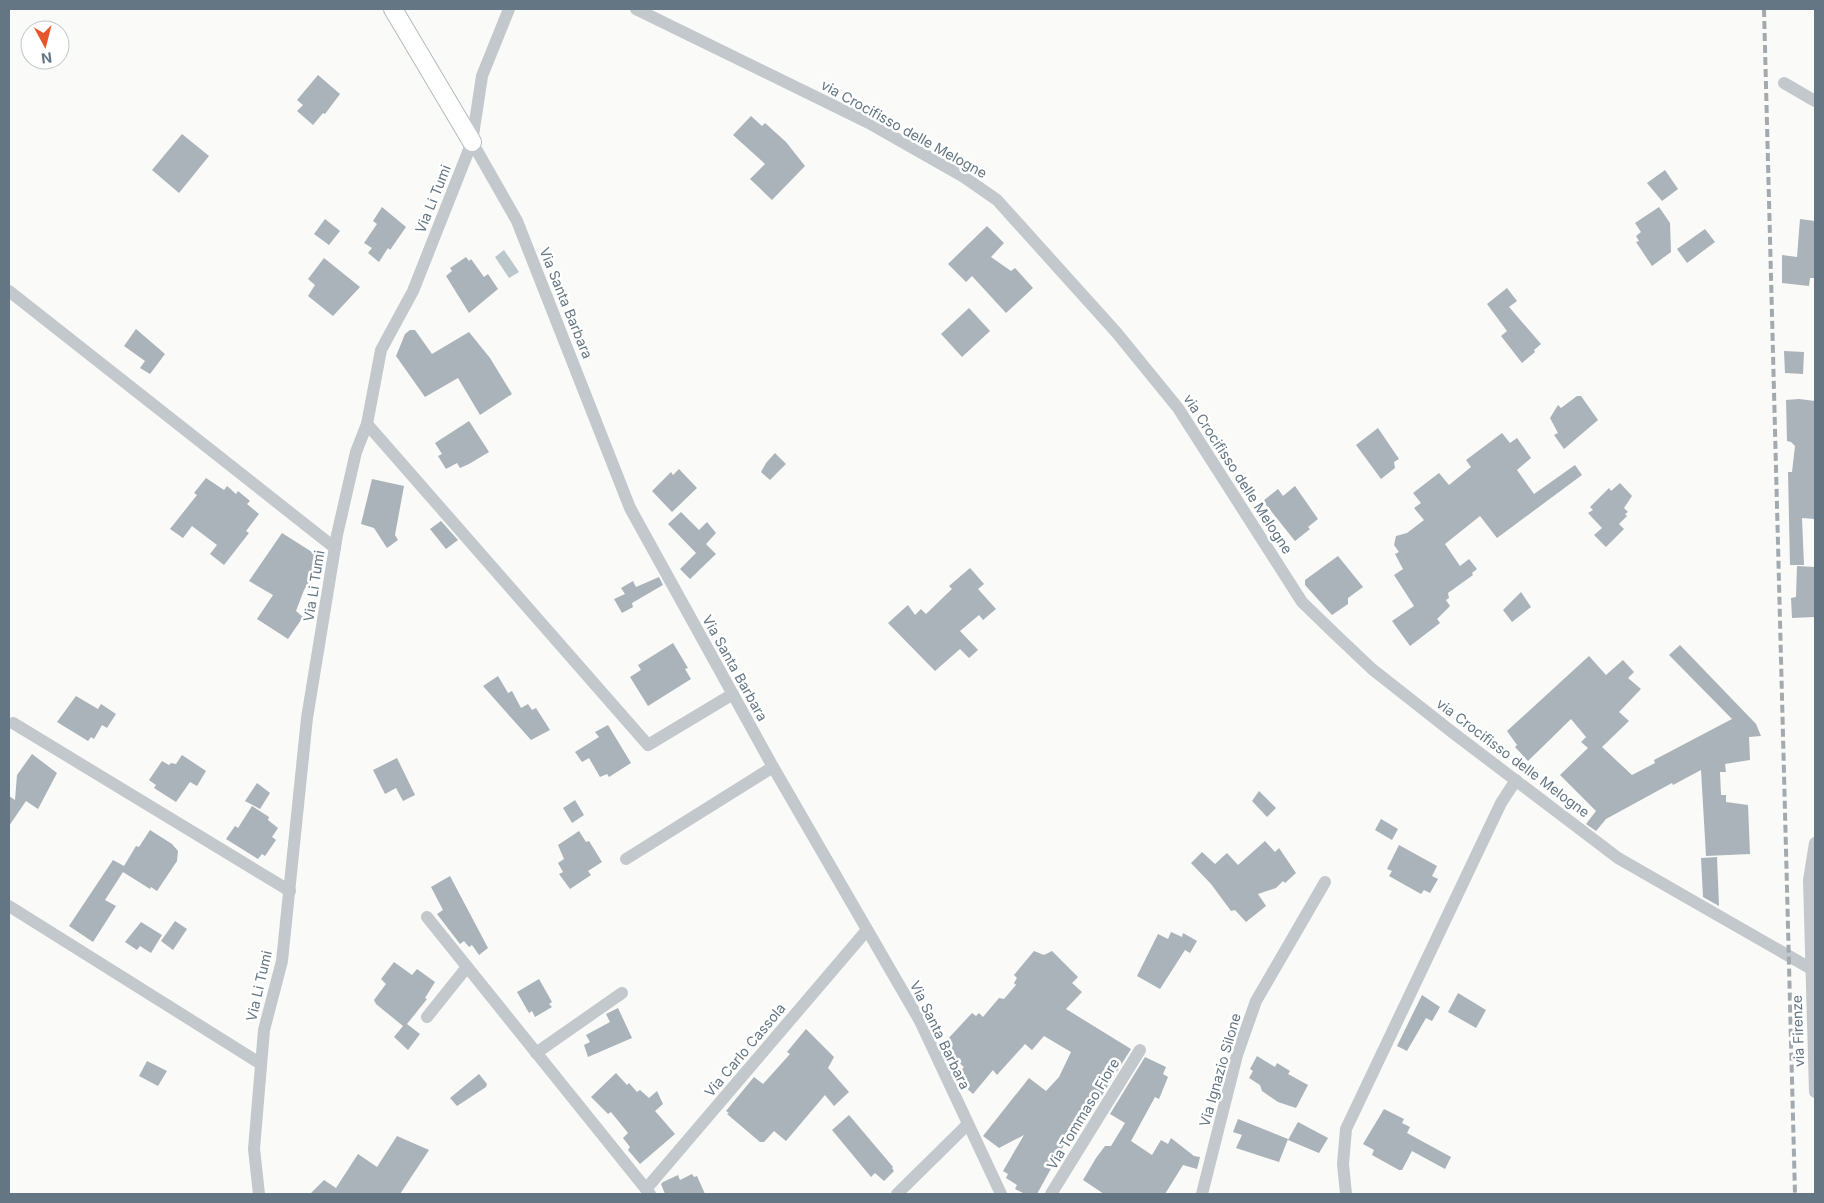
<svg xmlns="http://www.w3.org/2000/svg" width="1824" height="1203" font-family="Inter,sans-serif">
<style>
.water{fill:#bbc7cb}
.building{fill:#aab3b9}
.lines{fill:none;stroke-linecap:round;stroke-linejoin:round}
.secondary-casing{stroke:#b3babf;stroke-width:20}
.street{stroke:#c3c8cc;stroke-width:12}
.secondary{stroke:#fff;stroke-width:18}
.rail{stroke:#a2aab0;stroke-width:4;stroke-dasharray:8 4;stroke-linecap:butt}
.labels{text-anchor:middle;stroke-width:5;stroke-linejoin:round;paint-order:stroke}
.street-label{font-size:14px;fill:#647683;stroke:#fff}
</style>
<rect width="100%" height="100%" fill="#fafaf8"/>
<path class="water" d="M504,250L519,272L509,278L495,257Z"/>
<g class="building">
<path d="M318,75L340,94L325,114L323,113L313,125L297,111L303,105L297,100Z"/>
<path d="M751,116L762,126L765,123L786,142L805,166L772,200L750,179L765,164L733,135Z"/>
<path d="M182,134L209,156L179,193L152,170Z"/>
<path d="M1665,170L1678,189L1662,201L1647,183Z"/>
<path d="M382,207L406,227L390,250L388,248L379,262L368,253L372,248L364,243L377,224L373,221Z"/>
<path d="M1659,207L1670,223L1671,252L1652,266L1636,242L1639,241L1636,236L1641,232L1635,223Z"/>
<path d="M325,219L340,231L329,245L314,234Z"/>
<path d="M1800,219L1815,221V278H1810L1809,286L1782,283V255L1797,257Z"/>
<path d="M987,226L1004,243L991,257L1011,271L1015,268L1033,288L1006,313L972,276L966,282L948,264Z"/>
<path d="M1705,229L1715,242L1687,263L1677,249Z"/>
<path d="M466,257L469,261L471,259L484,277L488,274L498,289L469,313L446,276L452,271L450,268Z"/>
<path d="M324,258L360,287L333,316L308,296L315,285L308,279Z"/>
<path d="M1507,288L1517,301L1509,307L1541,344L1534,350L1535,352L1522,363L1501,336L1507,331L1487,304Z"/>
<path d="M969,308L990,331L962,357L941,334Z"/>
<path d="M136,329L165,354L150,374L140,368L145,361L124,346Z"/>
<path d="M410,330H415L432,354L469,332L490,358L512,394L480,415L458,378L425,397L396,356L405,334Z"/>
<path d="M1784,351L1804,352L1803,374L1785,373Z"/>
<path d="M1577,396H1581L1598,420L1564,449L1554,435L1558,433L1550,418L1558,405L1561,408Z"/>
<path d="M1799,399L1815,401V519L1802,518L1804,565H1790L1788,472H1792L1795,446L1791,442L1787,441L1786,400Z"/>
<path d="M469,421L489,452L469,464L460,468L457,463L446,469L438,456L442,454L435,443Z"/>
<path d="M1378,428L1399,459L1394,462L1395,468L1381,479L1356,445Z"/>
<path d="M1502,433L1510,443L1517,438L1531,458L1517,470L1534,494L1575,465L1582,475L1497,538L1480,516L1445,544L1460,566L1469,559L1477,569L1472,573L1473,575L1448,593L1449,598L1446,600L1450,606L1437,619L1440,623L1410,646L1392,621L1414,606L1394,575L1403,569L1395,554L1399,552L1394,545L1396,536L1407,533L1424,520L1414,508L1421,503L1413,493L1439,473L1449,485L1471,467L1466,460Z"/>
<path d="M775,453L786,464L770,480L761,472L766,463Z"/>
<path d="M679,469L697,488L672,512L652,491L671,472L673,475Z"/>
<path d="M206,478L224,490L227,486L236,494L238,491L250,501L247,504L259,514L246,531L249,533L224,565L210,554L217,545L192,526L183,538L170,529L197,495L194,493Z"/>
<path d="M372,479L404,486L395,535L398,540L387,548L374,528L361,524Z"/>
<path d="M1620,483L1632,496L1624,508L1628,512L1625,514L1627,516L1619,524L1624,529L1606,547L1594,535L1602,528L1588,513L1593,510L1590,507L1609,488L1611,491Z"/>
<path d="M1295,486L1318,519L1308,527L1310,529L1295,541L1263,501L1278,489L1283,496Z"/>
<path d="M681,512L699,530L707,522L716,533L706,544L716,554L690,579L680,569L696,553L668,524Z"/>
<path d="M441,521L458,540L446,549L430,529Z"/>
<path d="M282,533L323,559L304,590L296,611L303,617L288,639L257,619L273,595L249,581Z"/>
<path d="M1338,556L1363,587L1348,598V604L1332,615L1305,585V580Z"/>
<path d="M1797,566L1815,567V617L1792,618L1791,598L1796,597Z"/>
<path d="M970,568L984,584L978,589L996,609L983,620L979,615L960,631L978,650L969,658L960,649L935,671L888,623L908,605L915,615L921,609L926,614L952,589L949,586Z"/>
<path d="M659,577L663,585L632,603L633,607L622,613L614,599L625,594L621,588L633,581L636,587Z"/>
<path d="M1521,592L1531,607L1512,622L1503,610Z"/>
<path d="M673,643L688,668L685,669L691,679L648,706L630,677L641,670L638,665Z"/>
<path d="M1680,645L1756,724L1761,736L1749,737L1750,760L1725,764L1726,772H1720L1721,795H1726V802L1748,805L1750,854L1706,856L1701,770L1673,785L1672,783L1606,819L1596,831L1586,824L1596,811L1560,775L1588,748L1581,742L1586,737L1571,719L1528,761L1515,747L1517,745L1507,731L1589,656L1606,675L1623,660L1634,672L1628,678L1641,689L1619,712L1629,721L1602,747L1632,775L1655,763L1654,760L1732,719L1669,655Z"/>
<path d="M498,676L508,693L512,691L521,708L528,704L532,710L536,708L550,730L531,740L483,686Z"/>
<path d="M76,696L98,709L101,704L116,714L107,728L102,725L94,739L91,737L88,741L57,722Z"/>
<path d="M608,725L631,763L609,777L607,774L600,777L589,758L582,762L575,752L599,737L595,732Z"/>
<path d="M32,754L57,773L38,809L26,801L9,826V796L15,800L17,775Z"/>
<path d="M182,755L206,771L197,786L190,782L176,802L154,788L156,785L149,780L162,761L169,765L171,763L176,764Z"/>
<path d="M397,758L415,795L403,801L396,788L385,794L373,770Z"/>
<path d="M257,783L270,793L260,809L245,801Z"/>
<path d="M1259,791L1276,808L1267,817L1252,801Z"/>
<path d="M575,800L584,815L572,823L563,808Z"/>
<path d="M252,806L269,817L268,820L278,828L272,837L276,840L265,856L262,854L258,859L226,839L235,826L238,828Z"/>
<path d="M1381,819L1398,829L1392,840L1375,830Z"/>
<path d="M150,830L172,844L178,851L177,861L157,891L151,887L150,889L123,872L105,900L116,906L93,942L69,926L113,860L124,866L136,846L139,847Z"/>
<path d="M579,831L586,842L589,841L602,862L588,871L591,875L570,889L559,874L563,872L558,863L564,859L558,845Z"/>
<path d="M1265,841L1275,852L1279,848L1296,873L1285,883L1283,881L1276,888L1258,894L1266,906L1246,922L1235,910L1231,911L1211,884L1191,863L1202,852L1215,864L1227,853L1238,865Z"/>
<path d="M1399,845L1437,866L1432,876L1438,879L1430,893L1424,890L1421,894L1389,876L1392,871L1387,869Z"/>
<path d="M1717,857L1719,906L1703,897L1701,858Z"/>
<path d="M450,876L488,948L479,955L472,945L469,947L464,941L460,944L437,914L443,910L431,887Z"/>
<path d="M175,921L187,929L173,950L161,941Z"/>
<path d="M141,922L162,935L151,953L140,946L137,950L125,942Z"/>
<path d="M1171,932L1182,937L1183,933L1197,941L1190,953L1185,950L1160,989L1137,976L1158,934L1168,939Z"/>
<path d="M1034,951L1044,955L1052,951L1078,977L1072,983L1082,992L1066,1009L1131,1049L1093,1110L1085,1107L1037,1194H1025L1015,1189L1017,1185L1006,1178L1008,1174L1003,1171L1024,1135L999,1148L983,1136L1029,1078L1046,1091L1059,1077L1071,1052L1044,1036L1032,1050L1025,1044L997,1075L993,1070L973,1094L962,1084L965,1080L958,1074L964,1067L944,1050L949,1044L946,1041L972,1013L976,1016L979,1013L983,1017L999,998L1004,999L1016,985L1014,983L1017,978L1014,975Z"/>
<path d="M394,962L412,975L417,969L435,982L425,998L427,999L407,1024L420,1034L408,1050L394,1037L403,1026L376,1004L374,1000L386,984L381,979Z"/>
<path d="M539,979L552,1002L549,1004L552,1007L535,1017L532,1011L529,1013L517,992Z"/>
<path d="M1458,993L1486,1010L1476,1028L1448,1012Z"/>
<path d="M1422,995L1440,1007L1432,1021L1426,1018L1407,1051L1397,1046Z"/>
<path d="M618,1008L632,1038L588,1057L584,1045L590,1042L586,1035L610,1022L606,1014Z"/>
<path d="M806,1029L834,1057L828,1068L849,1092L834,1106L825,1095L786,1141L774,1131L764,1142H760L727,1114L729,1113L726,1111L754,1077L763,1084L790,1054L787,1052Z"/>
<path d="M1257,1056L1275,1067L1277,1063L1290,1071L1288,1074L1308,1085L1296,1108L1278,1102L1262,1091L1260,1085L1249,1078L1253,1071L1250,1069Z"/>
<path d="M1145,1057L1166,1067L1163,1074L1168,1077L1159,1099L1155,1097L1131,1141L1152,1155L1161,1140L1168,1144L1171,1138L1194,1156L1200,1157L1197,1169L1183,1165L1165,1194H1104L1083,1180L1096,1158L1105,1146H1111L1125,1123L1110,1114Z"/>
<path d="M147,1061L167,1071L158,1086L139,1076Z"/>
<path d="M616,1073L627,1085L629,1083L637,1092L640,1090L649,1098L657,1091L663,1104L655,1111L675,1134L640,1164L628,1150L630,1147L623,1138L628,1133L611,1112L608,1114L591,1097Z"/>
<path d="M479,1074L487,1084L486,1087L457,1106L450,1098Z"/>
<path d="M1384,1109L1404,1119L1402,1123L1410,1127L1407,1133L1451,1157L1445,1169L1412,1151L1402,1170H1399L1372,1155L1374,1150L1363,1144Z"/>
<path d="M849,1115L893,1167L892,1168L894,1171L884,1181L875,1173L871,1177L832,1130Z"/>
<path d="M1238,1119L1288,1139L1279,1162L1236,1148L1242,1135L1233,1132Z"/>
<path d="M1298,1122L1328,1138L1319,1153L1288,1140Z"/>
<path d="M397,1136L429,1150L400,1194H310L324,1180L336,1188L358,1154L377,1167Z"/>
<path d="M692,1174L694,1177L697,1176L705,1194H665L661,1184L663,1182L678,1175L680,1180Z"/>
</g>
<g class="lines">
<g class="secondary-casing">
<path id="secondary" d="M393,9L472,142"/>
</g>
<g class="street">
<path d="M636,9L869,123L964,177L997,200L1116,332L1178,408L1302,602L1334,633L1372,669L1452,732L1618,858L1815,971"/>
<path d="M1784,83L1815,101"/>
<path d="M472,142L517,221L630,508L773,767L920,1021L1001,1194"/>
<path d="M9,291L335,548"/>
<path d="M367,424L648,745L733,694"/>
<path d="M13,723L290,891"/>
<path d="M1815,843L1809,880L1815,1092"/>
<path d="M626,859L773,767"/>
<path d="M9,906L261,1064"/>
<path d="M427,917L650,1194"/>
<path d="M427,1017L467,967"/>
<path d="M536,1053L622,993"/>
<path d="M646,1189L867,930"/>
<path d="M259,1194L254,1149L264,1030L282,961L307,718L337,535L356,452L367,424L381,350L413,291L472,142L482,76L509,9"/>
<path d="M897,1194L967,1125"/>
<path d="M1051,1194L1140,1050"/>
<path d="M1202,1194L1237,1055L1256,1001L1325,882"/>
<path d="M1346,1194L1343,1164L1346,1129L1501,803L1516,780"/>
</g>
<use href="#secondary" class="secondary"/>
<path class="rail" d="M1764,9L1795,1194"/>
</g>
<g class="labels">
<g class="street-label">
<text transform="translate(904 129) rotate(29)" y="5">via Crocifisso delle Melogne</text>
<text transform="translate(433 199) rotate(-68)" y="5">Via Li Tumi</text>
<text transform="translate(566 303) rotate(68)" y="5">Via Santa Barbara</text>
<text transform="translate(1238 474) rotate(57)" y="5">via Crocifisso delle Melogne</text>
<text transform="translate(314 586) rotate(-81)" y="5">Via Li Tumi</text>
<text transform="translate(735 668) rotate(61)" y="5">Via Santa Barbara</text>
<text transform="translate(1513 758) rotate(37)" y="5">via Crocifisso delle Melogne</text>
<text transform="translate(259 986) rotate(-77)" y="5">Via Li Tumi</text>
<text transform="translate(1798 1031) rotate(-92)" y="5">via Firenze</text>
<text transform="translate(940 1035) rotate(64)" y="5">Via Santa Barbara</text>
<text transform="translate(745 1050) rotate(-50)" y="5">Via Carlo Cassola</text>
<text transform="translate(1220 1070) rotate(-74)" y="5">Via Ignazio Silone</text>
<text transform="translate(1083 1114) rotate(-59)" y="5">Via Tommaso Fiore</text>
</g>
</g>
<rect width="1824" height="1203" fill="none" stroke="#647683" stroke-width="20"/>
<g transform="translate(45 45) rotate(173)"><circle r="24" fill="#ffffff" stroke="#c1c8cd"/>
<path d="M0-4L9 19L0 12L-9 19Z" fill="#e7562b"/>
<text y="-8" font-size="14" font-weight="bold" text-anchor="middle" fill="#647683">N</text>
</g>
</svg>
